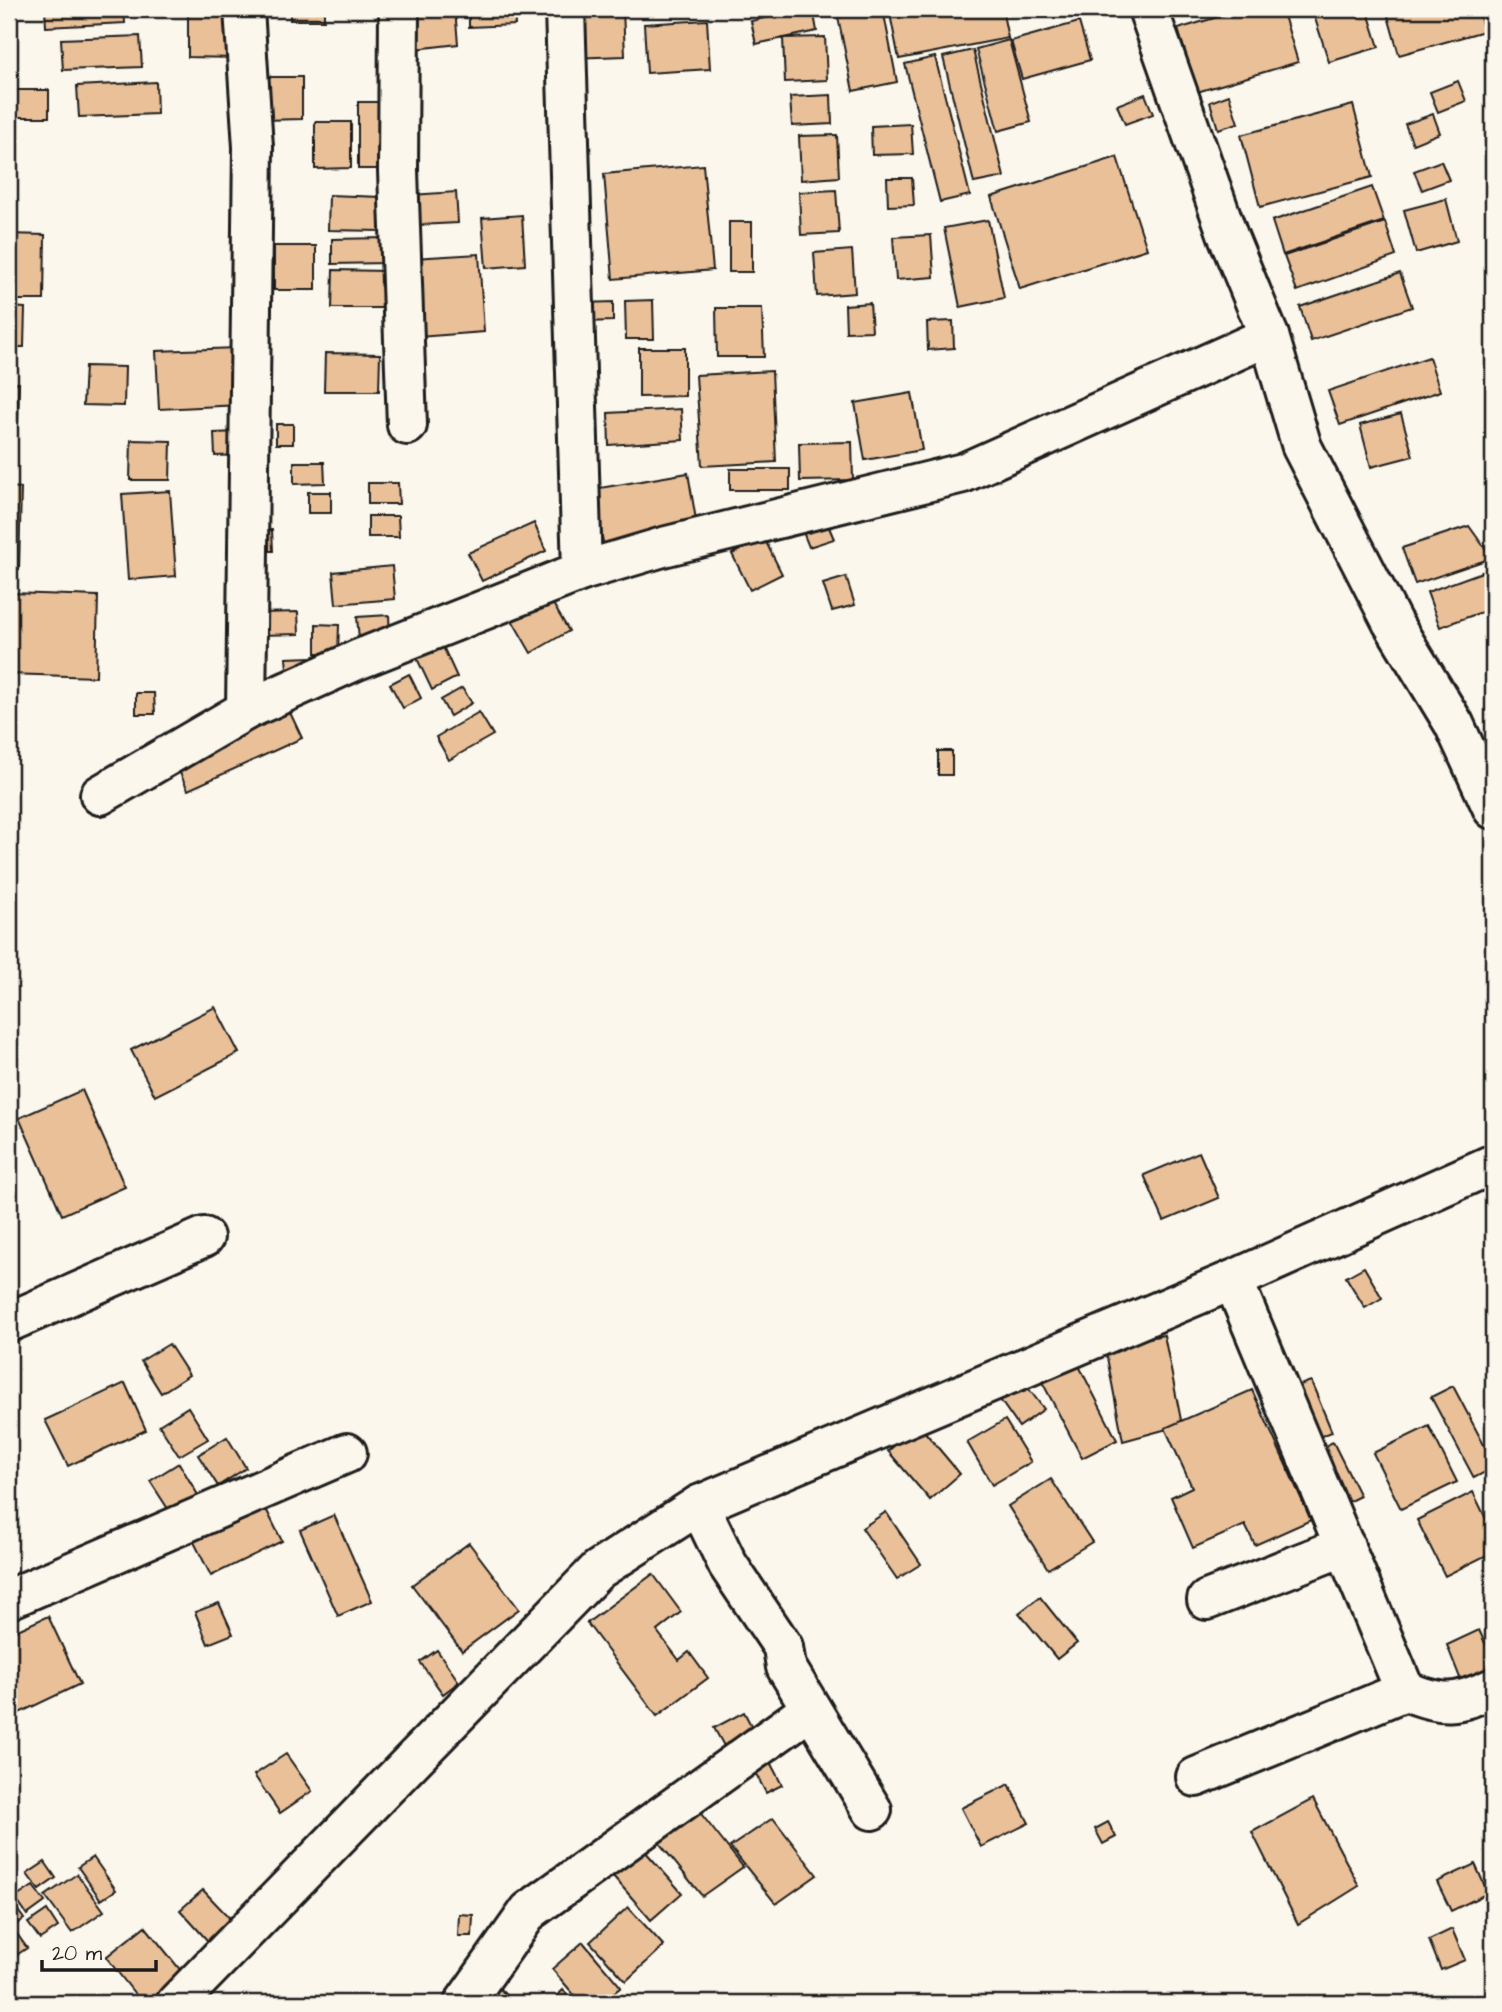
<svg xmlns="http://www.w3.org/2000/svg" width="1502" height="2012" font-family="'Architects Daughter',sans-serif">
<style>
.building{fill:#eac099;stroke:#1c1c1c;stroke-width:2}
.lines{fill:none;stroke-linecap:round;stroke-linejoin:round}
.street-casing{stroke:#1c1c1c;stroke-width:44}
.street{stroke:#fbf7ec;stroke-width:38}
</style>
<rect width="100%" height="100%" fill="#fbf7ec"/>
<filter id="ink" filterUnits="userSpaceOnUse"><feTurbulence type="fractalNoise" baseFrequency=".0143" numOctaves="2"/><feDisplacementMap in="SourceGraphic" scale="14" xChannelSelector="R" yChannelSelector="G"/><feConvolveMatrix kernelMatrix="1 2 1 2 8 2 1 2 1" color-interpolation-filters="sRGB"/></filter>
<g filter="url(#ink)">
<g class="building">
<path d="M45,9H124L125,23L46,27Z"/>
<path d="M188,9H237L236,58L188,57Z"/>
<rect x="290" y="9" width="34" height="11"/>
<path d="M404,9H455L458,44L407,50Z"/>
<path d="M469,9H514L515,25L469,27Z"/>
<path d="M568,9H623L625,56L570,58Z"/>
<path d="M805,9H813L817,31L756,44L751,21Z"/>
<path d="M854,9H883L897,82L853,91L837,12Z"/>
<path d="M889,9H1002L1008,38L899,59Z"/>
<path d="M1172,9H1206L1174,16Z"/>
<path d="M1244,9H1282L1298,62L1197,92L1178,29Z"/>
<path d="M1312,9H1367L1379,47L1329,62Z"/>
<path d="M1386,9H1478L1484,31L1399,55Z"/>
<rect x="9" y="10" width="6" height="27"/>
<path d="M707,20L710,69L647,73L644,24Z"/>
<path d="M1079,22L1090,60L1022,79L1011,41Z"/>
<path d="M140,36L142,67L63,70L61,39Z"/>
<path d="M825,37L827,80L785,82L783,38Z"/>
<path d="M1009,40L1031,122L998,131L976,49Z"/>
<path d="M973,50L1004,177L974,183L943,57Z"/>
<path d="M935,57L970,195L940,202L905,64Z"/>
<path d="M261,77H302V119L262,120Z"/>
<path d="M1458,81L1466,101L1438,112L1430,92Z"/>
<path d="M156,82L157,114L79,117L77,86Z"/>
<rect x="9" y="90" width="40" height="27"/>
<path d="M1145,94L1153,114L1125,124L1117,105Z"/>
<path d="M831,95L832,124L792,126L790,97Z"/>
<path d="M1229,95L1238,123L1218,129L1210,102Z"/>
<rect x="358" y="102" width="37" height="67"/>
<path d="M1353,105L1372,177L1260,207L1241,135Z"/>
<path d="M1433,114L1440,133L1413,144L1405,124Z"/>
<path d="M315,122H351V168L315,169Z"/>
<path d="M911,124L913,154L872,155L871,126Z"/>
<path d="M837,135L839,177L801,180L799,136Z"/>
<path d="M1493,137V163L1485,141Z"/>
<path d="M1117,157L1147,249L1020,289L991,197Z"/>
<path d="M1441,161L1449,180L1422,190L1414,171Z"/>
<path d="M703,165L713,270L613,279L604,174Z"/>
<path d="M887,178H912L914,205L888,206Z"/>
<path d="M1372,187L1384,221L1283,255L1272,221Z"/>
<path d="M836,190L839,233L801,235L799,192Z"/>
<path d="M456,192L458,223L397,226L396,196Z"/>
<path d="M329,195L381,197V231L328,230Z"/>
<path d="M1446,199L1457,241L1416,253L1404,210Z"/>
<path d="M522,215L525,265L486,268L482,218Z"/>
<path d="M988,220L1004,298L960,307L944,228Z"/>
<rect x="729" y="222" width="23" height="50"/>
<path d="M1385,222L1396,256L1297,291L1284,256Z"/>
<path d="M9,234L45,235L44,300H9Z"/>
<path d="M931,235L934,277L896,280L893,237Z"/>
<path d="M386,238V263L332,264V239Z"/>
<rect x="274" y="246" width="42" height="44"/>
<path d="M852,250L855,293L817,296L814,253Z"/>
<path d="M479,254L484,332L418,337L413,258Z"/>
<path d="M333,270L387,271L386,308H332Z"/>
<path d="M1400,273L1412,307L1311,341L1300,307Z"/>
<path d="M653,300L654,339H626L625,301Z"/>
<path d="M613,302V321L584,322L583,303Z"/>
<path d="M870,303L872,331L846,332L845,305Z"/>
<path d="M9,307L25,308L24,347H9Z"/>
<path d="M716,308H762L764,357H717Z"/>
<path d="M953,321L954,348L928,350L927,322Z"/>
<path d="M237,348L240,405L159,409L156,351Z"/>
<path d="M639,348H685V396L639,397Z"/>
<path d="M325,353L380,354L379,391H324Z"/>
<path d="M1429,357L1440,391L1340,425L1328,391Z"/>
<path d="M85,366L125,367L124,406L83,405Z"/>
<path d="M772,371L776,462L702,466L696,375Z"/>
<path d="M9,383H19L18,422H9Z"/>
<path d="M912,393L922,450L865,460L855,403Z"/>
<path d="M681,409L683,440L609,445L608,413Z"/>
<path d="M1401,414L1413,456L1371,467L1360,425Z"/>
<rect x="276" y="424" width="17" height="20"/>
<path d="M267,431L268,454L215,456L214,433Z"/>
<path d="M131,440L171,441L170,480H130Z"/>
<path d="M852,442L853,480L800,481L799,443Z"/>
<path d="M294,462H324L325,483L294,484Z"/>
<rect x="730" y="469" width="60" height="21"/>
<path d="M688,473L702,555L608,572L594,489Z"/>
<path d="M368,483H398L399,504H368Z"/>
<path d="M9,487L21,488L19,569H9Z"/>
<path d="M170,491L176,576L128,580L122,494Z"/>
<rect x="308" y="492" width="23" height="21"/>
<path d="M823,513L834,539L809,547L799,522Z"/>
<path d="M368,516H398L399,537H368Z"/>
<path d="M534,523L546,551L482,581L468,553Z"/>
<path d="M1469,526L1492,558L1415,584L1402,548Z"/>
<path d="M272,530L273,551H254L253,531Z"/>
<path d="M764,538L782,574L750,590L732,554Z"/>
<path d="M392,566L395,599L336,604L333,572Z"/>
<path d="M1493,568V608L1440,627L1427,592Z"/>
<path d="M846,577L855,605L832,611L823,584Z"/>
<path d="M546,592L569,631L531,653L508,613Z"/>
<path d="M12,593L98,596L96,677L9,674Z"/>
<path d="M298,612L299,634L260,635L259,613Z"/>
<path d="M389,615L390,637L359,639L357,617Z"/>
<path d="M316,624L339,625L338,653H316Z"/>
<path d="M439,638L457,677L432,690L413,650Z"/>
<path d="M312,657L313,677L288,679L286,658Z"/>
<path d="M409,674L421,698L403,708L390,684Z"/>
<path d="M462,688L472,703L450,716L441,700Z"/>
<path d="M136,693H154L155,714H136Z"/>
<path d="M286,704L302,738L188,790L172,756Z"/>
<path d="M479,712L493,735L449,760L436,737Z"/>
<rect x="938" y="751" width="14" height="24"/>
<path d="M215,1007L239,1053L155,1096L131,1050Z"/>
<path d="M82,1090L125,1187L62,1215L19,1118Z"/>
<path d="M1199,1152L1219,1198L1164,1221L1144,1175Z"/>
<path d="M1364,1267L1382,1298L1365,1308L1346,1277Z"/>
<path d="M1164,1335L1182,1425L1123,1441L1105,1347Z"/>
<path d="M169,1344L189,1375L161,1393L141,1361Z"/>
<path d="M1075,1358L1117,1440L1082,1458L1039,1376Z"/>
<path d="M1022,1380L1044,1409L1019,1427L998,1397Z"/>
<path d="M1311,1381L1332,1432L1311,1440L1291,1388Z"/>
<path d="M125,1383L146,1430L68,1466L45,1420Z"/>
<path d="M1453,1386L1493,1462V1468L1474,1478L1431,1397Z"/>
<path d="M1252,1390L1311,1520L1255,1545L1245,1525L1193,1548L1171,1497L1192,1487L1165,1428Z"/>
<path d="M188,1407L208,1439L179,1456L159,1425Z"/>
<path d="M1005,1420L1031,1462L992,1485L967,1442Z"/>
<path d="M919,1425L960,1474L930,1500L888,1451Z"/>
<path d="M1429,1426L1457,1482L1401,1509L1373,1453Z"/>
<path d="M227,1437L246,1468L218,1486L198,1455Z"/>
<path d="M1333,1442L1360,1496L1340,1506L1312,1452Z"/>
<path d="M179,1463L198,1495L170,1512L150,1481Z"/>
<path d="M1051,1479L1092,1542L1048,1569L1008,1506Z"/>
<path d="M1473,1492L1493,1533V1552L1445,1576L1417,1520Z"/>
<path d="M264,1505L282,1541L211,1576L193,1540Z"/>
<path d="M886,1512L921,1564L897,1579L862,1528Z"/>
<path d="M334,1515L372,1601L338,1616L300,1530Z"/>
<path d="M469,1543L519,1609L462,1651L412,1585Z"/>
<path d="M653,1574L681,1612L657,1631L679,1660L689,1652L708,1678L657,1716L587,1623Z"/>
<path d="M1040,1597L1077,1643L1057,1659L1019,1613Z"/>
<path d="M219,1603L233,1634L208,1644L195,1612Z"/>
<path d="M48,1616L80,1684L13,1716L9,1708V1634Z"/>
<path d="M1479,1630L1493,1660V1675L1464,1688L1447,1645Z"/>
<path d="M437,1650L459,1682L443,1694L420,1662Z"/>
<path d="M744,1712L763,1748L734,1764L714,1728Z"/>
<path d="M286,1754L312,1791L280,1813L254,1775Z"/>
<path d="M770,1762L782,1785L766,1793L754,1770Z"/>
<path d="M1009,1784L1029,1823L981,1847L961,1808Z"/>
<path d="M1313,1799L1359,1886L1298,1924L1252,1832Z"/>
<path d="M698,1810L743,1867L702,1896L656,1839Z"/>
<path d="M773,1818L817,1875L776,1904L730,1847Z"/>
<path d="M1108,1822L1116,1837L1103,1844L1095,1829Z"/>
<path d="M644,1850L682,1893L651,1920L613,1876Z"/>
<path d="M93,1857L116,1890L101,1900L78,1867Z"/>
<path d="M45,1862L56,1878L39,1890L27,1874Z"/>
<path d="M1475,1864L1488,1893L1451,1911L1437,1882Z"/>
<path d="M77,1874L104,1911L72,1933L45,1896Z"/>
<path d="M33,1886L45,1902L27,1915L15,1898Z"/>
<path d="M203,1890L240,1929L216,1950L180,1910Z"/>
<path d="M9,1898L24,1919L9,1929Z"/>
<path d="M628,1907L664,1946L626,1981L590,1942Z"/>
<path d="M47,1910L58,1927L40,1939L28,1923Z"/>
<path d="M459,1914L473,1915L472,1936H458Z"/>
<path d="M145,1926L186,1977L152,2003H142L106,1957Z"/>
<path d="M1452,1929L1465,1960L1441,1970L1429,1940Z"/>
<path d="M15,1931L27,1948L9,1960V1936Z"/>
<path d="M583,1942L621,1987L601,2003H581L552,1969Z"/>
<path d="M483,1972L514,2003H459Z"/>
<path d="M563,1990L575,2003H554L552,2001Z"/>
</g>
<g class="lines">
<g class="street-casing">
<g id="street">
<path d="M244,9L253,147L246,710"/>
<path d="M399,9L398,171L407,425"/>
<path d="M565,9L582,571"/>
<path d="M1148,9L1228,236L1269,336L1302,447L1392,622L1454,724L1493,809"/>
<path d="M100,795L246,710L357,660L582,571L663,547L963,473L1269,336"/>
<path d="M1233,1280L1405,1691C1445,1706 1455,1705 1493,1688"/>
<path d="M9,1322L204,1237"/>
<path d="M699,1505L728,1565L783,1647L786,1667L872,1810"/>
<path d="M9,1599L347,1453"/>
<path d="M1207,1600L1345,1546"/>
<path d="M1196,1777L1405,1691"/>
<path d="M176,2003L598,1570L699,1505L1233,1280L1493,1164"/>
<path d="M464,2003L529,1911L811,1709"/>
</g>
</g>
<use href="#street" class="street"/>
</g>
</g>
<rect width="1502" height="2012" fill="none" stroke="#fbf7ec" stroke-width="35"/>
<rect x="18" y="18" width="1467" height="1977" fill="none" stroke="#1c1c1c" stroke-width="2.5" filter="url(#ink)"/>
<path d="M42 1960v10h114v-10" fill="none" stroke="#1c1c1c" stroke-width="3.5"/>
<text x="52" y="1960" font-size="21" fill="#1c1c1c" stroke="#fbf7ec" stroke-width="5" paint-order="stroke">20 m</text>
</svg>
